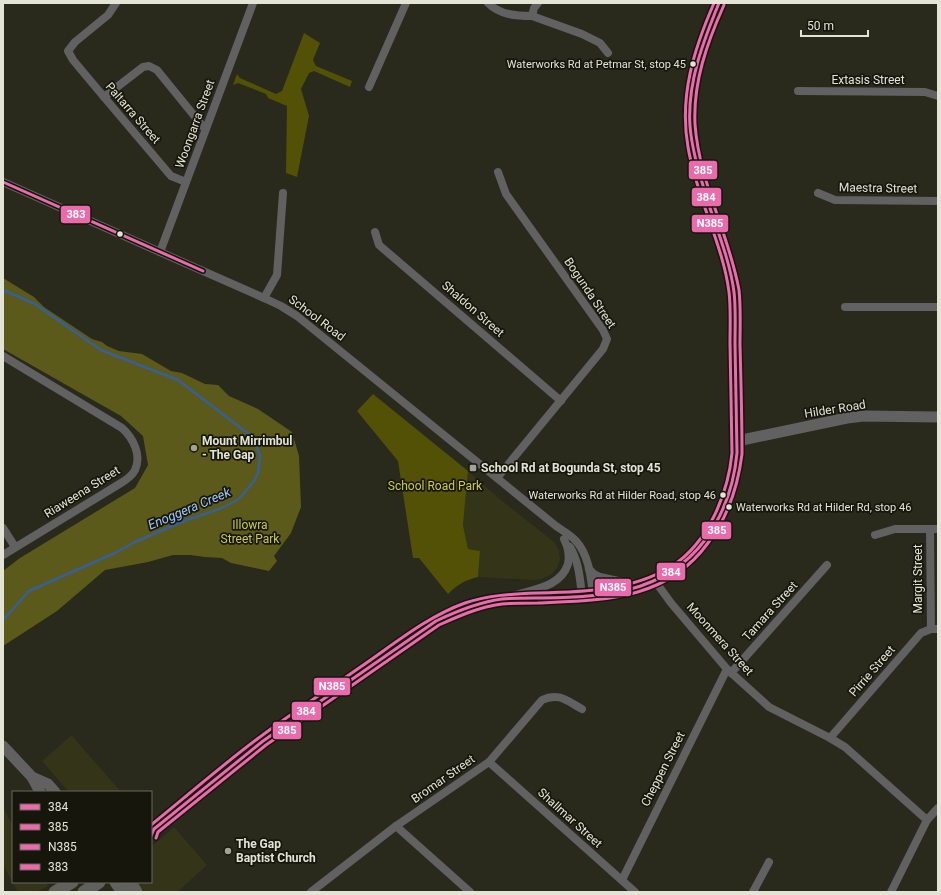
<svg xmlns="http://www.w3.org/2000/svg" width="941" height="895" font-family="Roboto,sans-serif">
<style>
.built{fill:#343518}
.green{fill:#525105}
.forest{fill:#5b5a1a}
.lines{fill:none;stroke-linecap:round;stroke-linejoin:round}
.stream{stroke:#375f99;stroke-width:2.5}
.minor{stroke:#606160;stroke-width:8}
.tertiary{stroke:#606160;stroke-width:11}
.secondary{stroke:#616461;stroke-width:12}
.primary{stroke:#60615d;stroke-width:13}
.bus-1-casing{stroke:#16160c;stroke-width:6}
.bus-2-casing{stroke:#16160c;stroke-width:6}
.bus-3-casing{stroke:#16160c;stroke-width:6}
.bus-4-casing{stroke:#16160c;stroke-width:6}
.bus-1{stroke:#eb6aab;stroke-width:3}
.bus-2{stroke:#eb6aab;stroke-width:3}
.bus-3{stroke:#eb6aab;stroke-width:3}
.bus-4{stroke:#eb6aab;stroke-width:3}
.bus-dot{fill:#e3e4d6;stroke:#16160c;stroke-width:1.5}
.poi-dot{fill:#a2a395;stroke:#16160c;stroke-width:1.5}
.labels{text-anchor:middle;stroke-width:3.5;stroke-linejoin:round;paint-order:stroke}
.bus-label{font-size:11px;fill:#e3e4d6;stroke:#16160c;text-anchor:end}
.street-label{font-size:12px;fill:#e3e4d6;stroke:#16160c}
.poi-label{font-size:12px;font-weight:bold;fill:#e3e4d6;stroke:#16160c;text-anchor:start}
.park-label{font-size:12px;fill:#cbcb4e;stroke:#16160c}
.water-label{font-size:13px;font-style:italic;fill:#a0c5fc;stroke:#16160c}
.line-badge{stroke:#16160c;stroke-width:1.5}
.badge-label{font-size:11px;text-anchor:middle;font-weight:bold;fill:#fff}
</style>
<rect width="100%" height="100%" fill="#29291c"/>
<g class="built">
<path d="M468,471L502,501L554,542L559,551L560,560L557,568L552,574L541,579L534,580L478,577L480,551L468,549L463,525Z"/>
<path d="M72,735L73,737L121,792H69L42,761Z"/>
<path d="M3,807L13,826V882H46L48,886L36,892H18L3,865Z"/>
<path d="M174,827L207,865L177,892H142L135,882H151V847Z"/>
</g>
<g class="green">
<path d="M304,33L320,43L313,60L316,66L352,81L350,87L314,71L309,73L301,89L309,116L297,177L286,173L287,106L268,98L266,94L238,83L233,85L237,74L240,78L276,94L282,91Z"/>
<path d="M373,394L468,471L463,525L468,549L480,551L478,577C465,580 457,585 448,594L419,558H413L398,461L357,411Z"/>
</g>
<path class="forest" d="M3,278L34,297L44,307L92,339L102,342L107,346L119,351L142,354L171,371L182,373L205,384L218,385L229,396L258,409L292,432L299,456L301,507L291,533L274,556L277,561L269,571L231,563L222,558L205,557L190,555H173L148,562L105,570L57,611L3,646V571L20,558L135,488L148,465L143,436L121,416L3,349Z"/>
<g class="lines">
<path class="stream" d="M3,290L35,304L101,350L178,380L250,435L255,442L260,456L258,473L254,481L239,499L222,508L184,521L135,542L117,552L29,591L3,620"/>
<g class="minor">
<path d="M116,3L108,15L75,42L68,51L73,60L104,97L171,176L186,182"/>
<path d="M488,3C500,15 516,16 532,16L534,8L538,3"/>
<path d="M532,16L582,34L600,43L608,53"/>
<path d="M369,87L406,3"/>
<path d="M798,91L925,92L938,96"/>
<path d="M104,97L143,67L149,66L157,70L205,129"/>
<path d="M3,182L160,252L264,298L281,306L297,316L556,526C563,531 571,535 576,541C589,555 591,578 593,595"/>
<path d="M818,193L835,200L938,201"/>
<path d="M375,232L379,245L561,401"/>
<path d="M160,252L253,3"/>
<path d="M264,298L277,275L283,193"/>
<path d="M845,307H938"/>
<path d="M3,356L122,428C133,438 142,455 135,470C132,476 126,480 121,483L3,555"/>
<path d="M497,478L603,349L607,339L603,330L506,194L498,172"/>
<path d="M3,528L15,547"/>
<path d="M930,529L931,629"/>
<path d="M875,535L895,529H938"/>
<path d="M570,547C579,562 580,579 582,596"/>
<path d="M589,569L594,574L600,577L641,586"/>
<path d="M655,581L671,603L727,669L769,707L830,738L845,747L927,820"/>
<path d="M516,595C536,589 561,586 568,564C570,555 568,547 564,539"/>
<path d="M731,673L827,565"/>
<path d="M830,738L921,633L931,629H938"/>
<path d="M489,762L635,892"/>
<path d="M396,826L470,892"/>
<path d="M622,880L727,669"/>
<path d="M311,892L396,826L489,762L542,700C559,692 567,701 582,709"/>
<path d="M753,892L769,862"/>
<path d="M891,892L927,820L938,808"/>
</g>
<g class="tertiary">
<path d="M737,441L847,418L864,416L938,417"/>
<path d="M3,746L32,777L40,792"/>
<path d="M32,777L48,784L55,792"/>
</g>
<path class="secondary" d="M151,830L263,741L436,621C456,611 479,602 502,599C513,598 524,598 535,598C605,595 671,598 712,530C726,507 735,480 737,453L734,293C727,249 709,210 698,168C680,107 694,59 719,3"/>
<g class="primary">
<path d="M116,882L123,892"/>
<path d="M130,882L136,892"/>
<path d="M55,892L72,882"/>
<path d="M84,892L99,882"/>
</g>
<g class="bus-1-casing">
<path id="bus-1" d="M151,836L154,829L263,741L436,621C457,611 479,602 502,599C513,598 524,598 535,598C599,597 663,596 705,540C724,514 734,485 737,453C736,417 736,380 735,344C735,327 736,309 734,292C730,261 717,230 707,199C700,175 692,151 690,126C687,83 703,42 719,3"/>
</g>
<g class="bus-2-casing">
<path id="bus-2" d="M156,838L158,832L266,745L439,625C459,616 479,607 502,604C514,603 526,603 538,603C603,600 666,601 708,543C728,517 738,486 742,454C742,417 741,381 740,345C740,327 741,308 739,290C729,234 699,182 695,124C693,82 707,43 724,5"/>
</g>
<g class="bus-3-casing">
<path id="bus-3" d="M151,825C187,796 222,765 260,737C292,713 326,691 359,668C393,645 426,617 465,603C489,595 512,594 537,593C583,592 632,591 672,566C708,543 728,494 732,453C731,416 731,380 730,344C730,327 731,309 729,292C725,261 713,232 703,202C697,184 691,165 688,147C679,96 694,49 714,3"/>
</g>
<g class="bus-4-casing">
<path id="bus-4" d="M3,182L203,271"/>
</g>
<use href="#bus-1" class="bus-1"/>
<use href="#bus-2" class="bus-2"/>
<use href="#bus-3" class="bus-3"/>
<use href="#bus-4" class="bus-4"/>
</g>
<g class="bus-dot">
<circle cx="693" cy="64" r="3.5"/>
<circle cx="120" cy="234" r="3.5"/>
<circle cx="723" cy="495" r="3.5"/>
<circle cx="729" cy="507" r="3.5"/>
</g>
<g class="poi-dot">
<circle cx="194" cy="448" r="4"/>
<rect x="469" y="464" width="8" height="8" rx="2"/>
<circle cx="228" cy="851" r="4"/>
</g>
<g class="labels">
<g class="bus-label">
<text x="686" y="68">Waterworks Rd at Petmar St, stop 45</text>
<text x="716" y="499">Waterworks Rd at Hilder Road, stop 46</text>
<text x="736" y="511" text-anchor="start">Waterworks Rd at Hilder Rd, stop 46</text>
</g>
<g class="street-label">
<text x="868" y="84">Extasis Street</text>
<text transform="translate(133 113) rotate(49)" y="4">Paltarra Street</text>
<text transform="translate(195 124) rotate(-70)" y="4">Woongarra Street</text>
<text transform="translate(878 188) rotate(1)" y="4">Maestra Street</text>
<text transform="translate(590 293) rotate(56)" y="4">Bogunda Street</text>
<text transform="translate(473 309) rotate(41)" y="4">Shaldon Street</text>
<text transform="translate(317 318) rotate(37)" y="4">School Road</text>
<text transform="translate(835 409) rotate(-9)" y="4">Hilder Road</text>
<text transform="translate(82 492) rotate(-32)" y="4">Riaweena Street</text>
<text transform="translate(918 579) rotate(-90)" y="4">Margit Street</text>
<text transform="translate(770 611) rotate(-48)" y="4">Tamara Street</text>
<text transform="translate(720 639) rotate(48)" y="4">Moonmera Street</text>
<text transform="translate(872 671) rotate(-49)" y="4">Pirrie Street</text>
<text transform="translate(663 769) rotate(-63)" y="4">Cheppen Street</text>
<text transform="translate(443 779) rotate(-35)" y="4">Bromar Street</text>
<text transform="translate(570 818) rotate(42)" y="4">Shallmar Street</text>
</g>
<g class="poi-label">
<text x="202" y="445">Mount Mirrimbul<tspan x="202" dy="14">- The Gap</tspan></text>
<text x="481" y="472">School Rd at Bogunda St, stop 45</text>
<text x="236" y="848">The Gap<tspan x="236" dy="14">Baptist Church</tspan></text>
</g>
<g class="park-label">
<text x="435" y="490">School Road Park</text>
<text x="250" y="529">Illowra<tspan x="250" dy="14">Street Park</tspan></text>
</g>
<g class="water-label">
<text transform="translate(189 508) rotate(-23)" y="5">Enoggera Creek</text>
</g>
</g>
<g class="line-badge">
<rect x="688" y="160" width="30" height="20" rx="4" fill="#eb6aab"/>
<rect x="691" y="187" width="31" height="20" rx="4" fill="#eb6aab"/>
<rect x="60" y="205" width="31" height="19" rx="4" fill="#eb6aab"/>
<rect x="691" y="214" width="38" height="19" rx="4" fill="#eb6aab"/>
<rect x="701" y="521" width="31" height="19" rx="4" fill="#eb6aab"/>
<rect x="656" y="562" width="30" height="19" rx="4" fill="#eb6aab"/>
<rect x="594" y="578" width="38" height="19" rx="4" fill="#eb6aab"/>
<rect x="313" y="677" width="38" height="19" rx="4" fill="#eb6aab"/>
<rect x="291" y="701" width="31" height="20" rx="4" fill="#eb6aab"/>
<rect x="272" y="721" width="30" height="19" rx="4" fill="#eb6aab"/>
</g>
<g class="badge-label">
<text x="703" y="174">385</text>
<text x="706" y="201">384</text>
<text x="76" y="218">383</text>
<text x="710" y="227">N385</text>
<text x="717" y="534">385</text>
<text x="671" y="576">384</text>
<text x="613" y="591">N385</text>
<text x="332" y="690">N385</text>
<text x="306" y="715">384</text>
<text x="287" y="734">385</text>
</g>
<rect width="941" height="895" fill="none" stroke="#e3e4d6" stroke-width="8"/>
<rect x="12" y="791" width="140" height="92" fill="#16160c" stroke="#68685d"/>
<rect x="20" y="804" width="20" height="6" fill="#eb6aab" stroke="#68685d"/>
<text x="48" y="811" font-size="12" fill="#e3e4d6">384</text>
<rect x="20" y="824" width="20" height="6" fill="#eb6aab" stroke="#68685d"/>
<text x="48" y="831" font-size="12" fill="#e3e4d6">385</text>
<rect x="20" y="844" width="20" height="6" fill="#eb6aab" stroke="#68685d"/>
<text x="48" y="851" font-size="12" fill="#e3e4d6">N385</text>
<rect x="20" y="864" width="20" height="6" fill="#eb6aab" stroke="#68685d"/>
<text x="48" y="871" font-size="12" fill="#e3e4d6">383</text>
<path d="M801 30v6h67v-6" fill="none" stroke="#e3e4d6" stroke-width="2"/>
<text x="807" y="30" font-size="12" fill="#e3e4d6" stroke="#16160c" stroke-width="3" paint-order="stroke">50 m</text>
</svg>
